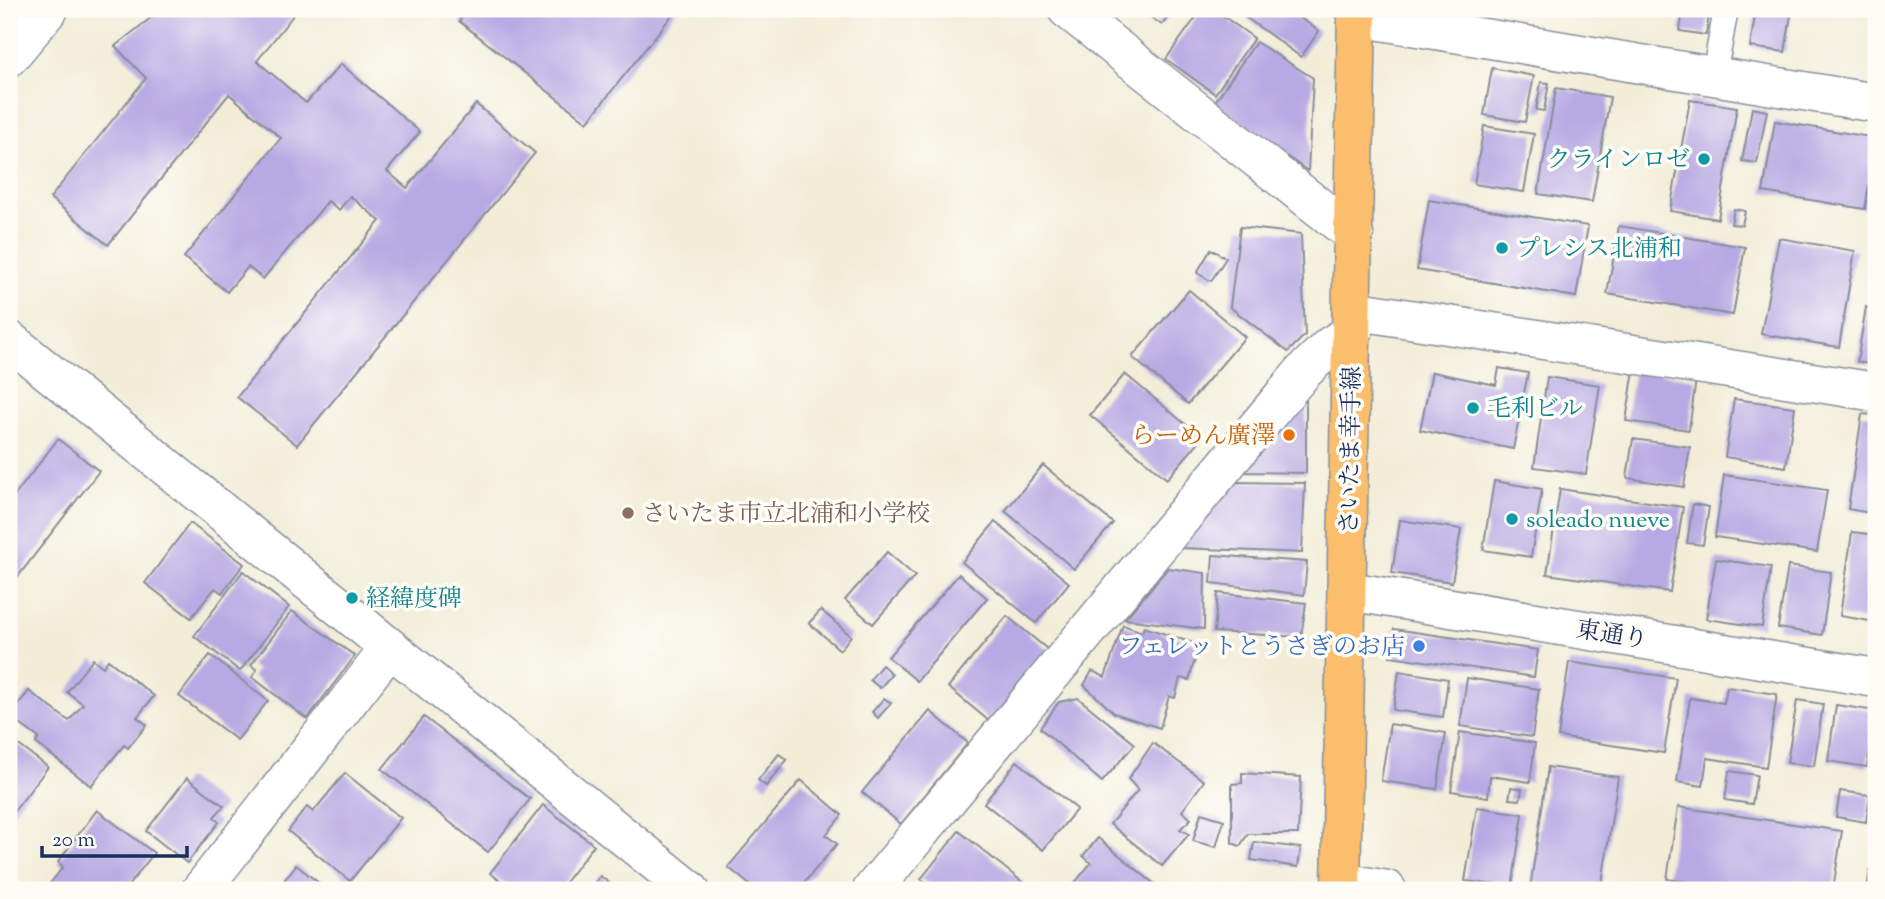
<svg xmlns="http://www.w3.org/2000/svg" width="1885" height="899" font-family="'Sorts Mill Goudy','Noto Serif JP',serif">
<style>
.building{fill:#b7a9e3}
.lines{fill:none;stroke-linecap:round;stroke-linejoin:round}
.service-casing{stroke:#878e9b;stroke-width:27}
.minor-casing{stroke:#878e9b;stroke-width:41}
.primary-casing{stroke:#878e9b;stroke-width:41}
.service{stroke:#fff;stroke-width:24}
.minor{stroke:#fff;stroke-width:38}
.primary{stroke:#fabe6d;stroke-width:38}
.culture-dot{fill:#0f9aa8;stroke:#fdfcf7;stroke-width:2.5}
.food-dot{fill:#e8710a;stroke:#fdfcf7;stroke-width:2.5}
.education-dot{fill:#8d6e63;stroke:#fdfcf7;stroke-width:2.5}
.shop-dot{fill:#3f7fe0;stroke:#fdfcf7;stroke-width:2.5}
.labels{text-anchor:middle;stroke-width:7;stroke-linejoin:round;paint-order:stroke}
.culture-label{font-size:24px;fill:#0d838f;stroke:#fdfcf7;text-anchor:start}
.food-label{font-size:24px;fill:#c56008;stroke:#fdfcf7;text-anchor:end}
.street-label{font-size:24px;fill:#1b2f5e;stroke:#fdfcf7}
.education-label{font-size:24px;fill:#785e54;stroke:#fdfcf7;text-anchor:start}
.shop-label{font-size:24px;fill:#366cbe;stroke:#fdfcf7;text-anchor:end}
</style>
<rect width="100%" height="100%" fill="#fdfcf7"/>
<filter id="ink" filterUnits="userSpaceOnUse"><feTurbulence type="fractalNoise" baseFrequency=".0143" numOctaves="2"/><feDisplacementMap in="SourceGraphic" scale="14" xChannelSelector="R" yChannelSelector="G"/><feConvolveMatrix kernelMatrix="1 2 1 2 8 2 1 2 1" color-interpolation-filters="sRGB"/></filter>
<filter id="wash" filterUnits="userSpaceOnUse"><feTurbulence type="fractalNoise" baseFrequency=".00686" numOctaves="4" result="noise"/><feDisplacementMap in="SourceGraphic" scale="28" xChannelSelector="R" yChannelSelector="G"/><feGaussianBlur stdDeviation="1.57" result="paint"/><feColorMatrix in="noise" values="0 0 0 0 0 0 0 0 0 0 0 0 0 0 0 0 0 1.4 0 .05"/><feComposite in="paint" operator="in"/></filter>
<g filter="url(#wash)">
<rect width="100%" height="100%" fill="#f3edd8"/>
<g id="blocks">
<g class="building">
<path d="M160,9H298L257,61L306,103L341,64L420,132L387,171L407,188L476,104L535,153L297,445L237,397L380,221L350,196L339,210L328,201L263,279L248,267L227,292L184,257L281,138L229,94L108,245L50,198L146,78L115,46L157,13Z"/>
<path d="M469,9H677L587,122L459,21Z"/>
<path d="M1139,9H1174L1162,25Z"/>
<path d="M1202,9H1213L1254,38L1215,94L1166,59Z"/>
<path d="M1234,9H1287L1319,31L1301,57Z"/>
<path d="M1683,9H1710L1706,35L1680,31Z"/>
<path d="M1756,9H1792L1785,52L1750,47Z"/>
<path d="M1256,42L1313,78L1308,171L1212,106Z"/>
<path d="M1492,68L1534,76L1525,122L1484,115Z"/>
<path d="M1541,82L1549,83L1544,111L1536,110Z"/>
<path d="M1556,88L1610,97L1592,202L1538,194Z"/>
<path d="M1690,100L1737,107L1718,219L1670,211Z"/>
<path d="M1752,108L1767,111L1757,163L1742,161Z"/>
<path d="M1775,121L1876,138L1865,209L1763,192Z"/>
<path d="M1484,126L1534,134L1524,192L1474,184Z"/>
<path d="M1429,200L1588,226L1576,297L1417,270Z"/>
<path d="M1734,209L1745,211L1742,225L1731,224Z"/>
<path d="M1619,226L1745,247L1733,315L1607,294Z"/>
<path d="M1240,227L1301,234L1305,335L1288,352L1230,307Z"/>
<path d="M1779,238L1855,251L1839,347L1761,334Z"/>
<path d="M1211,249L1226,258L1211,281L1197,273Z"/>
<path d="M1189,290L1245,337L1188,404L1132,357Z"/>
<path d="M1866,307L1876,309V365L1857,362Z"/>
<path d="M1499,368L1528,373L1513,449L1420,430L1432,372L1496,385Z"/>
<path d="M1634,370L1696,379L1689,430L1626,421Z"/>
<path d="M1125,374L1202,438L1167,479L1090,415Z"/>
<path d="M1547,377L1600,385L1586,474L1534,467Z"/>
<path d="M1306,398V473L1243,472Z"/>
<path d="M1734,399L1795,407L1786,467L1725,457Z"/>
<path d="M1862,414L1876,415V514L1848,509Z"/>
<path d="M58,439L99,471L16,579L9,574V503Z"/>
<path d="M1633,439L1690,447L1684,487L1627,478Z"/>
<path d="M1043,465L1113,523L1074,569L1005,511Z"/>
<path d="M1724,475L1827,490L1817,552L1715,537Z"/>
<path d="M1494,481L1542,489L1531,557L1483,550Z"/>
<path d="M1236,482L1305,483L1302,553L1181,548Z"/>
<path d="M1560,489L1683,507L1670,592L1547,574Z"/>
<path d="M1693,504L1709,507L1703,545L1687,543Z"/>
<path d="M1400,520L1461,529L1452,582L1392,573Z"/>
<path d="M995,522L1069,583L1036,623L962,562Z"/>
<path d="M190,523L244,564L222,593L215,588L191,618L145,583Z"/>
<path d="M1852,532L1876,535V622L1840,616Z"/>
<path d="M887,552L915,576L873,624L845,600Z"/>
<path d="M1213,555L1307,562L1304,595L1211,583Z"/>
<path d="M1716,559L1771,567L1762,627L1706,619Z"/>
<path d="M1788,566L1831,572L1822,635L1778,628Z"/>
<path d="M1168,568L1205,573L1204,629L1125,619Z"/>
<path d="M243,571L289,607L240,671L194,636Z"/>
<path d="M959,574L987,598L917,681L888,657Z"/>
<path d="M1218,593L1306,603L1301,637L1214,632Z"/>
<path d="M821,610L851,636L840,650L809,623Z"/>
<path d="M292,611L355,656L307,719L252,677L257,670L251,665Z"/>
<path d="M1007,616L1053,654L994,725L948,687Z"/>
<path d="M1123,625L1142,632L1144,627L1199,645L1189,680L1180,678L1175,698L1169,696L1160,728L1114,713L1084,685L1092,671L1105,677Z"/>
<path d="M1394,629L1538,650L1534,677L1390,656Z"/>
<path d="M210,655L268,701L237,740L179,696Z"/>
<path d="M93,659L103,667L108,660L154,696L137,717L147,725L128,748L124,745L91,786L36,743L39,738L9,716L29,691L69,721L83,704L67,692Z"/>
<path d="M1569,662L1676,678L1664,753L1558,737Z"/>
<path d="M882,665L892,674L880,688L870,680Z"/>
<path d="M1399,671L1448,679L1443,717L1393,710Z"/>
<path d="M1467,678L1539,689L1532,737L1460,726Z"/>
<path d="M1727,687L1777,694L1766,767L1707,758L1703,786L1677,782L1690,698L1724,703Z"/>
<path d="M884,698L891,703L878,718L872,712Z"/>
<path d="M1078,698L1135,744L1102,782L1040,728L1059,702Z"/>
<path d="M1797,700L1823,704L1814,766L1787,763Z"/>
<path d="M1836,705L1876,711L1867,767L1828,761Z"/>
<path d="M930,711L968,743L901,824L862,792Z"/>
<path d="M424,717L530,799L488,852L382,769Z"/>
<path d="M1390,724L1446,733L1437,789L1381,781Z"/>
<path d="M1460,732L1535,743L1530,782L1490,776L1488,797L1451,791Z"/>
<path d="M16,743L48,767L9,818V753Z"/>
<path d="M1153,743L1204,781L1182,811L1191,819L1180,829L1189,834L1162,866L1110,824L1138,790L1128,779Z"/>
<path d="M779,754L787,760L766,786L758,780Z"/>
<path d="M1017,761L1077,809L1043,850L984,803Z"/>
<path d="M1548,767L1618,777L1601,890L1530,889Z"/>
<path d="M1729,771L1757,775L1752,804L1725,800Z"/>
<path d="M345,773L401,818L350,881L288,831L307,807L313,812Z"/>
<path d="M1242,773L1301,777L1298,834H1248L1240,846L1232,843V784L1242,783Z"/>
<path d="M187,778L224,806L214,817L219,822L187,863L146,831Z"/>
<path d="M801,780L842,815L826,835L837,844L798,890H756L728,867Z"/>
<path d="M1511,787L1522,789L1520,800L1509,799Z"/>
<path d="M1840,791L1870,795L1866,822L1836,817Z"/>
<path d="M543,805L594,845L559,890H513L490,873Z"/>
<path d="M1477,807L1523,814L1512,887L1465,881Z"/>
<path d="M1678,807L1842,831L1833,890H1741L1667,879Z"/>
<path d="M97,810L154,853L125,890H45L63,867L58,862Z"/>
<path d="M1201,813L1224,820L1216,847L1193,841Z"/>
<path d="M959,831L1026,885L1022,890H936L921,879Z"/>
<path d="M1098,838L1162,890H1069L1091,863L1083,856Z"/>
<path d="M1254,842L1301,848L1298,867L1251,860Z"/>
<path d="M296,865L328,890H277Z"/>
<path d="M1870,870L1876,871V890H1867Z"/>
<path d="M600,876L619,890H589Z"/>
</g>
</g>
</g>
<g filter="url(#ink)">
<use href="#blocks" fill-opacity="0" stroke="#878e9b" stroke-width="2"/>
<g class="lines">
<g class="service-casing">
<path id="service" d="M1714,76L1726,9"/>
</g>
<g class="minor-casing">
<g id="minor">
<path d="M1067,9L1354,235"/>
<path d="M1357,17L1876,103"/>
<path d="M9,57L49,9"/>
<path d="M1352,310L1876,392"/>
<path d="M9,340L690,890"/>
<path d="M1348,591L1876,678"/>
<path d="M1341,882L1387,890"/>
<path d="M201,890L389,649"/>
<path d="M872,890L1303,372L1330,346L1353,332"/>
</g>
</g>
<g class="primary-casing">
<path id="primary" d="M1341,890L1357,9"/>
</g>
<use href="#service" class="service"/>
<use href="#minor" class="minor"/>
<use href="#primary" class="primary"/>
</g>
</g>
<g class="culture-dot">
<circle cx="1704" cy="159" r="7"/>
<circle cx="1502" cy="248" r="7"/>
<circle cx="1473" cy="408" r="7"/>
<circle cx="1512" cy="519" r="7"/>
<circle cx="352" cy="598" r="7"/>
</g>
<circle class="food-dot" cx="1289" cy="435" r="7"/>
<circle class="education-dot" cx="628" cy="513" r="7"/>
<circle class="shop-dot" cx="1419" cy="646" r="7"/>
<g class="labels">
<g class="culture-label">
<text x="1690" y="167" text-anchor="end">クラインロゼ</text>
<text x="1516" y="256">プレシス北浦和</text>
<text x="1487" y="416">毛利ビル</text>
<text x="1526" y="527">soleado nueve</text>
<text x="366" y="606">経緯度碑</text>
</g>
<g class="food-label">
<text x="1275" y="443">らーめん廣澤</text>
</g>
<g class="street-label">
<text transform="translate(1350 450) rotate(-89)" y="8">さいたま幸手線</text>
<text transform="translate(1612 634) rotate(9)" y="8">東通り</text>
</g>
<g class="education-label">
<text x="642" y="521">さいたま市立北浦和小学校</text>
</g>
<g class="shop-label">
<text x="1405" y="654">フェレットとうさぎのお店</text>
</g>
</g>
<rect width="1885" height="899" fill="none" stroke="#fdfcf7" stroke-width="35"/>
<path d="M42 846v10h145v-10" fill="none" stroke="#1b2f5e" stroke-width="3.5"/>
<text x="52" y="846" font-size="21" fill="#1b2f5e" stroke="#fdfcf7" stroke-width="5" paint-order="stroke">20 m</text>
</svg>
